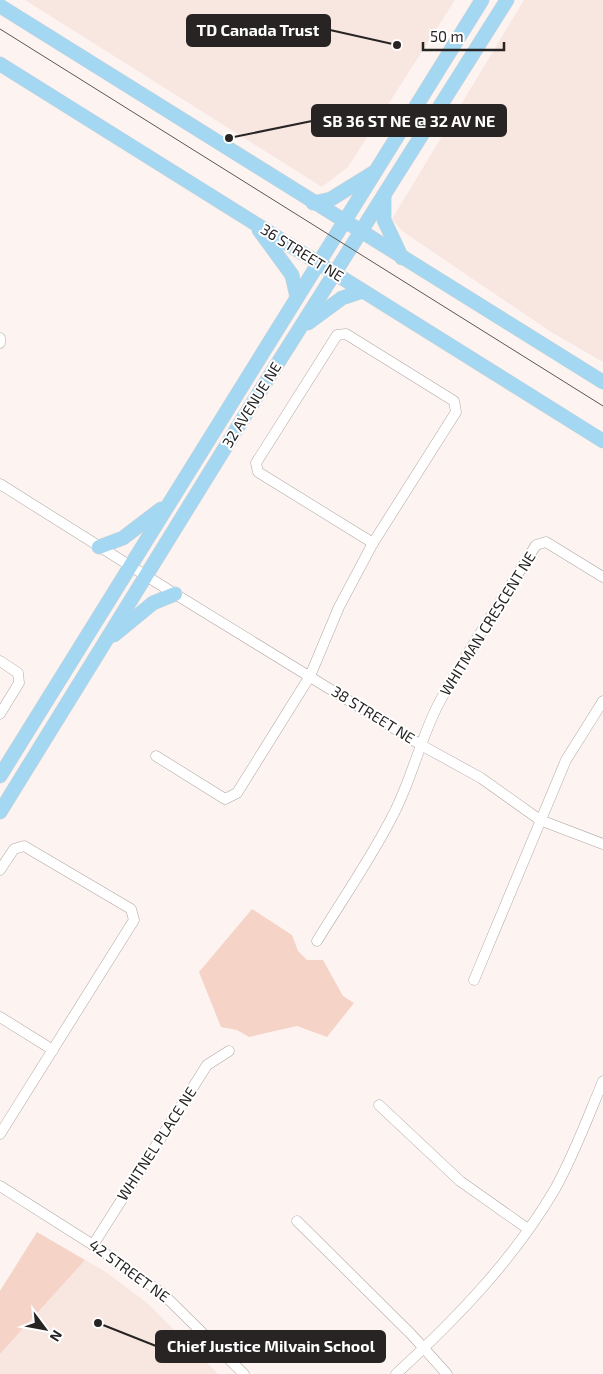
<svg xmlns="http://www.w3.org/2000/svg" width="603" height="1374" font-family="'Exo 2',sans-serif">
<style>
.built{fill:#f8e6e1}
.green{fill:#f6d3c7}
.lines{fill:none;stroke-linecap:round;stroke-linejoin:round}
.minor-casing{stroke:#afa7a4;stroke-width:11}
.major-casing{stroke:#d4d3d3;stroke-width:15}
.minor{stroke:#fff;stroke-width:10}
.major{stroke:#a3d7f2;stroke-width:14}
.tram{stroke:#5c5856;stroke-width:1}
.labels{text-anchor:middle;stroke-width:4;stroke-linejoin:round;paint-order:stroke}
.street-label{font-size:15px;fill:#272423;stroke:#fff}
.leader{fill:none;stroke:#272423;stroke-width:2}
.callout-dot{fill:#272423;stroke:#fff;stroke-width:2}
.callout{fill:#272423;stroke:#272423;stroke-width:2}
.callout-label{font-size:16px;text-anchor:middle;font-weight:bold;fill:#fff}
</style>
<rect width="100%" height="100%" fill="#fdf4f1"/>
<g class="built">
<path d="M25,0H455L348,167L322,187Z"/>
<path d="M524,0H603V362L551,332L402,231L392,219Z"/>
<path d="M85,1260L106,1272L147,1303L218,1374H0V1354Z"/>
</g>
<g class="green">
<path d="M252,909L292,935L298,951L307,960H323L343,996L354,1003L327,1037L297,1026L249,1037L237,1030L221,1027L199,972Z"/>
<path d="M37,1232L85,1260L0,1354V1291Z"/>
</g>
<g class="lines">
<g class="minor-casing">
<g id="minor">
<path d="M346,334L454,401L456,412L373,543L258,472L256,463L337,335Z"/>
<path d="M0,338V343"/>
<path d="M0,484L175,594L421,745L481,778L540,820L603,844"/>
<path d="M0,661L18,673L19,683L0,714"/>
<path d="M156,756L225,799L237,793L310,676L339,607L373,543"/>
<path d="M0,870L14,849L24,846L131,909L134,920L0,1134"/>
<path d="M317,941C342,900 370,860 392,817C412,780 420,738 440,701C469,648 504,597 536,545L546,542L603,577"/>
<path d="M474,980L566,760L603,701"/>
<path d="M0,1017L53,1050"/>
<path d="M379,1105L460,1181L528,1229"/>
<path d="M0,1186L93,1245L162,1293L244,1374"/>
<path d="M297,1221L411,1334L447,1374"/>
<path d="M93,1245L207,1065L229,1051"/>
<path d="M396,1374C456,1319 514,1259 555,1189C574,1155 588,1117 603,1081"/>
</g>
</g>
<g class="major-casing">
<g id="major">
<path d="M0,6L603,382"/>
<path d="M0,64L603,441"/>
<path d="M384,195V220L402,258"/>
<path d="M313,203L331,199L373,173"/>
<path d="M259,230L292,275L297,297"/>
<path d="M308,323L342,298L363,291"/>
<path d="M99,547L123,538L161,509"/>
<path d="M114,635L153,603L175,594"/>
<path d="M0,776L482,0"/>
<path d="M0,812L257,396L507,0"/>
</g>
</g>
<use href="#minor" class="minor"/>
<use href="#major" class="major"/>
<path class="tram" d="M0,29L603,406"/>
</g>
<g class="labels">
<g class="street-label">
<text transform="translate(302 253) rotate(32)" y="5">36 STREET NE</text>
<text transform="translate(252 405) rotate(-58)" y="5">32 AVENUE NE</text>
<text transform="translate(488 624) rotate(-58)" y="5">WHITMAN CRESCENT NE</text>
<text transform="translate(373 715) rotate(32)" y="5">38 STREET NE</text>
<text transform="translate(157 1144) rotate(-57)" y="5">WHITNEL PLACE NE</text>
<text transform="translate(129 1271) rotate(36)" y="5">42 STREET NE</text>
</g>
</g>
<path class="leader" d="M397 45L330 30M229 138L312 121M98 1323L156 1346"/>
<g class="callout-dot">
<circle cx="397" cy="45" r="5"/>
<circle cx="229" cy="138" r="5"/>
<circle cx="98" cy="1323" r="5"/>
</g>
<g class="callout">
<rect x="187" y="15" width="143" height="31" rx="5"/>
<rect x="312" y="105" width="194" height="31" rx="5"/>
<rect x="156" y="1331" width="229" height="31" rx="5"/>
</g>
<g class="callout-label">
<text x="258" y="36">TD Canada Trust</text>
<text x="409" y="127">SB 36 ST NE @ 32 AV NE</text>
<text x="271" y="1352">Chief Justice Milvain School</text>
</g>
<g transform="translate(45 1329) rotate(122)" stroke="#ffffff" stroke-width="4" paint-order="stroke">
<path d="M0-4L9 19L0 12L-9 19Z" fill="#272423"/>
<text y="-8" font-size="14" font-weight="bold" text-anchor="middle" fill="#272423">N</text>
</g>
<path d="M423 42v8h81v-8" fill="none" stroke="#272423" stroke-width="2.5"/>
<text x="430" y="42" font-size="15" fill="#272423" stroke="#ffffff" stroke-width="4" paint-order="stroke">50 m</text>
</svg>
